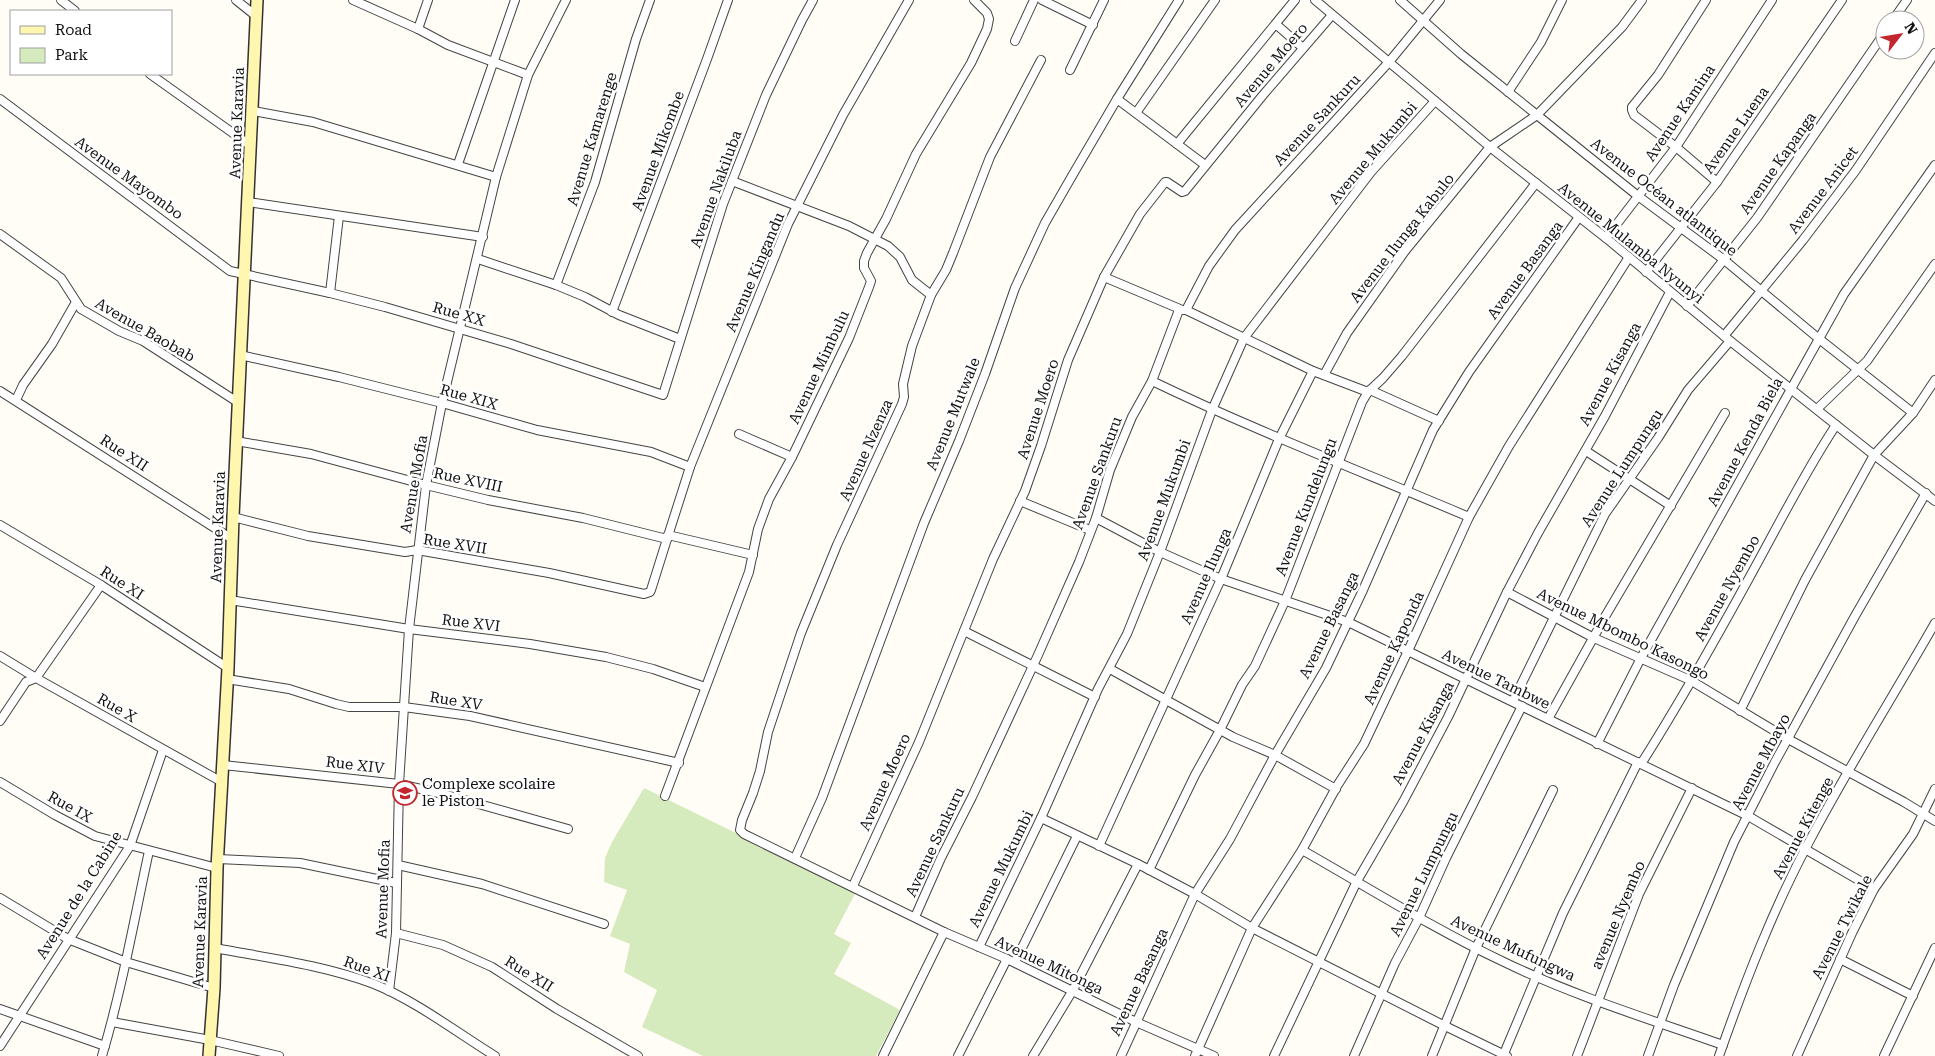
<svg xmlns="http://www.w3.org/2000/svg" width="1935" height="1056" font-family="'Roboto Serif',serif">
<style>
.green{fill:#d5ebbd}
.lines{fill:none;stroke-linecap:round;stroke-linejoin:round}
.street-casing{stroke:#444;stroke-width:10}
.secondary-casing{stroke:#333;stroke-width:14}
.street{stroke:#fff;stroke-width:8}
.secondary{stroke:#fff6b0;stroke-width:11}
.labels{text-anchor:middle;stroke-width:5;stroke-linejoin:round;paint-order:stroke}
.street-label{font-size:15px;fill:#111;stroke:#fff}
.poi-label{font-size:15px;fill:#111;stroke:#fff;text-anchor:start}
</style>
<rect width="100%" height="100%" fill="#fffdf5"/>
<path class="green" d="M644,788L856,892L834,934L851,943L834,974L900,1010L876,1056H703L642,1027L657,990L624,972L630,944L610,936L627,890L604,882L605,858L612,842Z"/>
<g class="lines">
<g class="street-casing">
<g id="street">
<path d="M61,0L75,11"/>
<path d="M236,0L256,16"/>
<path d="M353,0L418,29L448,45L528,75"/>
<path d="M1042,0L1093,25"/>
<path d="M1315,0L1490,147L1606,238L1724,336L1874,455L1935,501"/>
<path d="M1400,0L1461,54L1537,115L1638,196L1723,259L1818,338L1913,413"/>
<path d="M1706,0L1658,75L1632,107V110L1634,115L1676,147L1717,182"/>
<path d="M1893,20L1907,0"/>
<path d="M1275,26H1278L1303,48"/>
<path d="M418,29L428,0"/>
<path d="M1015,41L1034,0"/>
<path d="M1041,60L990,157L953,253L946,270L931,295L912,346L903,384L904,397L902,404L837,545L801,633L768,732L760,771L753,793L742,820L740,830L744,834L944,932L1007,959L1136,1022L1214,1056"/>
<path d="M1070,70L1104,0"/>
<path d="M150,74L251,146"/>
<path d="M1508,92L1541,42L1562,0"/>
<path d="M0,99L230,271L330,293L385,307L511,344L663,395L723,204L766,95L802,20L813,0"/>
<path d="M1117,99L1205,165"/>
<path d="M253,111L313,122L496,177"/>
<path d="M1136,113L1215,0"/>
<path d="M1177,144L1295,0"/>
<path d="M458,164L515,0"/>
<path d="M732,181L849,226L888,246L900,257L912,280L931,295"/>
<path d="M248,202L483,237"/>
<path d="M0,234L61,278L81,309L119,331L143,341L239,403"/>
<path d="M1606,238L1676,147L1772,0"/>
<path d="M478,259L556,285L585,297L619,315L680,339"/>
<path d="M1646,272L1717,182L1842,0"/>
<path d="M1104,277L1180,309"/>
<path d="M556,285L595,182L636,39L650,0"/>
<path d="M330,293L339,216"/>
<path d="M1687,306L1757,218L1885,32"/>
<path d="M1186,310L1209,266L1235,230L1389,62L1440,0"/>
<path d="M612,312L707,59L728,0"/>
<path d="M1724,336L1803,240L1856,170L1935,53"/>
<path d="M240,355L339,377L442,403L537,430L651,452L690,467"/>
<path d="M1324,375L1347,333L1405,251L1490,147L1537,115L1622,27L1642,0"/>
<path d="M1152,381C1256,431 1363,472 1469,517"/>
<path d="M1370,390L1439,421"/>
<path d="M0,391L232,539"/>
<path d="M16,400L23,385L52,344L76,302"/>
<path d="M1817,409L1867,361L1935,264"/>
<path d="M739,434L792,457"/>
<path d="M236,441L311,454L426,485L488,500L583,518L667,539L690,467L788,224L843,115L909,0"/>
<path d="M1586,451L1671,506"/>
<path d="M1020,501L1090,530"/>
<path d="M233,517L308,536L405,552L417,550L549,573L644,594L650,592L651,590L667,539"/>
<path d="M1096,518L1160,552L1221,579L1348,622L1748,816L1874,889"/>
<path d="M0,525L101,585L228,668"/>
<path d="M668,535L753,555"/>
<path d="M1507,592L1594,638L1690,680L1788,739L1904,802L1935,821"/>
<path d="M230,600L409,629L530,644L606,657L653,669L705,687"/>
<path d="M964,631L1095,697"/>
<path d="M0,656L36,678L222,782"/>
<path d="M1110,669L1233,737L1275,755L1336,789"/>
<path d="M227,679L289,689L336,704L349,707H404L470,716L679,763"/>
<path d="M1513,701L1605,514L1658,438L1688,390L1730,341"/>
<path d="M1740,711L1805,580L1874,455L1913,413L1935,380"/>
<path d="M1548,719L1606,615L1725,413"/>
<path d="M0,721L26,682L36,678L101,585"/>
<path d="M1597,744L1641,658L1844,294L1935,165"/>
<path d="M1641,764C1679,704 1714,642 1748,580C1777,528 1803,475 1836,425"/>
<path d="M223,765L399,784L443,794L568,829"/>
<path d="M0,782L55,815L95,836L217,868"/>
<path d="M665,796L749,572L758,529L769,499L792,457L849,338L869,287L871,281L864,268V261L867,253L886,219L916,154L971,63L987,29L989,19L987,13L974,0"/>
<path d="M1041,818L1138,864L1195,894L1252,928L1445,1026L1507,1056"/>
<path d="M1099,846L1221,579L1279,439L1313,371L1368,392"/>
<path d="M1302,850C1369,888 1434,929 1504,962C1574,996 1649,1019 1723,1045"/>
<path d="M795,858L822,798L924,523L959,441L985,374L1015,288L1045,223L1072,176L1117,99L1179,0"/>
<path d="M218,859L300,863L396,883"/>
<path d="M398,865L482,884L604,924"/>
<path d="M1149,870L1195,775L1220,730L1242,685L1255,666L1285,601L1362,402L1368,392L1383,378L1402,356L1536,183"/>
<path d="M853,886L919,742L993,559L1025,491L1041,446L1068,360L1104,277L1140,214L1165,182H1167L1182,192L1185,191L1263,95L1332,15"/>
<path d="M0,898L68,939L126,962L214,988"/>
<path d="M915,917L941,858L972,797L1038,655L1079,562L1096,518L1110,470L1132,417L1152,381L1179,310H1186L1313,371"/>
<path d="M396,933L443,945L492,967L557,1009L638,1056"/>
<path d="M979,947L1041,818L1098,689L1127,634L1160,552L1212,410L1244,338L1371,172L1435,101"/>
<path d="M215,948C268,958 323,965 374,984C416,1001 456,1032 495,1056"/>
<path d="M1840,959L1913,996"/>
<path d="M1015,962L1077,836"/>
<path d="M389,991L396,933L399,784L409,629L426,485L442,403L496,177L528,75L566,0"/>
<path d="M0,1009L105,1046"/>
<path d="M112,1022L210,1040L279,1056"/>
<path d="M0,1046L130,846L163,750"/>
<path d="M102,1056C122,989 134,920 149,851"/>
<path d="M883,1056L944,932"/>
<path d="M958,1056L1007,959"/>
<path d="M1033,1056L1073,990L1138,864"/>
<path d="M1121,1056L1195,894L1230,839L1275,755L1326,668L1363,590L1433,430L1469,372L1579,217"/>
<path d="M1195,1056L1252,928L1302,850L1337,786L1364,744L1408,651L1469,517L1509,446L1629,257"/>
<path d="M1274,1056L1357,881L1403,802L1448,717L1507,592L1538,533L1605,416L1670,292"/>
<path d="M1354,1056L1395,963L1419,918L1446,858L1522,706"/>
<path d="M1432,1056L1476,948L1553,790"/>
<path d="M1503,1056L1563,913L1638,762"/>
<path d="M1577,1056L1639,894L1692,788"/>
<path d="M1648,1056L1674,985L1734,842L1775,762L1855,616L1926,493"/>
<path d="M1719,1056C1745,982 1773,909 1810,840C1849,766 1894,695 1935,623"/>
<path d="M1797,1056L1852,933L1874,889L1913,834L1935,789"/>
<path d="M1884,1056L1935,948"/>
</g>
</g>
<g class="secondary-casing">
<path id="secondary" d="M209,1056L214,988L217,868L228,668L233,517L257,0"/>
</g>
<use href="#street" class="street"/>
<use href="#secondary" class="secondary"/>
</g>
<defs>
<g id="school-ring" transform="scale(1.25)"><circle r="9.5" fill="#fff" stroke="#c4262e" stroke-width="1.5"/><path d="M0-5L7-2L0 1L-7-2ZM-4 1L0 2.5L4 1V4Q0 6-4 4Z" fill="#c4262e"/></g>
</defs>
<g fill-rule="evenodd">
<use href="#school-ring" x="405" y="793"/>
</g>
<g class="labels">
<g class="street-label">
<text transform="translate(1271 65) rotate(-50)" y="5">Avenue Moero</text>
<text transform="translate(1680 113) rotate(-56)" y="5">Avenue Kamina</text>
<text transform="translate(1317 120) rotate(-47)" y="5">Avenue Sankuru</text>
<text transform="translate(237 123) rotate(-88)" y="5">Avenue Karavia</text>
<text transform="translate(1736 130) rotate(-55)" y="5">Avenue Luena</text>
<text transform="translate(592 139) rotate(-73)" y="5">Avenue Kamarenge</text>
<text transform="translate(658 151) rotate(-70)" y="5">Avenue Mikombe</text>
<text transform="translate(1373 153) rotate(-50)" y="5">Avenue Mukumbi</text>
<text transform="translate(1778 163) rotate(-55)" y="5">Avenue Kapanga</text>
<text transform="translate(129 178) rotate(36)" y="5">Avenue Mayombo</text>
<text transform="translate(716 189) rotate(-70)" y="5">Avenue Nakiluba</text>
<text transform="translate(1823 190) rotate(-53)" y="5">Avenue Anicet</text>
<text transform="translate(1664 197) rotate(38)" y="5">Avenue Océan atlantique</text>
<text transform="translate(1402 238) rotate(-52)" y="5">Avenue Ilunga Kabulo</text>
<text transform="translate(1631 243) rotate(39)" y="5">Avenue Mulamba Nyunyi</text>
<text transform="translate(1525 270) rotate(-54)" y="5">Avenue Basanga</text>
<text transform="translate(755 272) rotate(-67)" y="5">Avenue Kingandu</text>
<text transform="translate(459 314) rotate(16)" y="5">Rue XX</text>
<text transform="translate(145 330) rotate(30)" y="5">Avenue Baobab</text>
<text transform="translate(819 367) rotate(-65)" y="5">Avenue Mimbulu</text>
<text transform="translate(1610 374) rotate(-62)" y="5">Avenue Kisanga</text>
<text transform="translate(469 397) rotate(16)" y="5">Rue XIX</text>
<text transform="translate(1038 409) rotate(-72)" y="5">Avenue Moero</text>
<text transform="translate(953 414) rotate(-68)" y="5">Avenue Mutwale</text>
<text transform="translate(1745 442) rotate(-62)" y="5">Avenue Kenda Biela</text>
<text transform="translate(866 450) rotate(-66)" y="5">Avenue Nzenza</text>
<text transform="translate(124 453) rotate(33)" y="5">Rue XII</text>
<text transform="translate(1622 468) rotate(-57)" y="5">Avenue Lumpungu</text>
<text transform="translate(1097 473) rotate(-70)" y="5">Avenue Sankuru</text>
<text transform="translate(468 480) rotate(12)" y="5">Rue XVIII</text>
<text transform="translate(414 484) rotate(-80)" y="5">Avenue Mofia</text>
<text transform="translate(1164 500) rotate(-70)" y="5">Avenue Mukumbi</text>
<text transform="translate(1306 507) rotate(-69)" y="5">Avenue Kundelungu</text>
<text transform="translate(218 527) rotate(-88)" y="5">Avenue Karavia</text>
<text transform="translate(455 544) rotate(9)" y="5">Rue XVII</text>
<text transform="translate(1206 576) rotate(-66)" y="5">Avenue Ilunga</text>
<text transform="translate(122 583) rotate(33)" y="5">Rue XI</text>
<text transform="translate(1727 588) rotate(-61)" y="5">Avenue Nyembo</text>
<text transform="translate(471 623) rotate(7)" y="5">Rue XVI</text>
<text transform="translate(1329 625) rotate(-64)" y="5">Avenue Basanga</text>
<text transform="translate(1623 634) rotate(26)" y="5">Avenue Mbombo Kasongo</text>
<text transform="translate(1394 648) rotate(-65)" y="5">Avenue Kaponda</text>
<text transform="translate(1496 679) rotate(26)" y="5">Avenue Tambwe</text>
<text transform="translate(456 701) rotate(9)" y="5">Rue XV</text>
<text transform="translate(117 708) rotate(30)" y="5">Rue X</text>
<text transform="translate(1423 733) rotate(-62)" y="5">Avenue Kisanga</text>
<text transform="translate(1761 762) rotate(-62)" y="5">Avenue Mbayo</text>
<text transform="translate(355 765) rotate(7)" y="5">Rue XIV</text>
<text transform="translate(885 782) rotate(-66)" y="5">Avenue Moero</text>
<text transform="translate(70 807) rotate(29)" y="5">Rue IX</text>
<text transform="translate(1803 828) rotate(-62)" y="5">Avenue Kitenge</text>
<text transform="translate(935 842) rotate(-65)" y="5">Avenue Sankuru</text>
<text transform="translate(1001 869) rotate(-64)" y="5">Avenue Mukumbi</text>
<text transform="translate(1424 874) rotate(-64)" y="5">Avenue Lumpungu</text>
<text transform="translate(383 889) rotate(-88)" y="5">Avenue Mofia</text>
<text transform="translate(79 895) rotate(-58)" y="5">Avenue de la Cabine</text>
<text transform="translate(1618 915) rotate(-67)" y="5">avenue Nyembo</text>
<text transform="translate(1842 927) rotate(-63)" y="5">Avenue Twikale</text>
<text transform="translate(200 932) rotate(-88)" y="5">Avenue Karavia</text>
<text transform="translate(1513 948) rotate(25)" y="5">Avenue Mufungwa</text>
<text transform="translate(1049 965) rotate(25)" y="5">Avenue Mitonga</text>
<text transform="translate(367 969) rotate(20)" y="5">Rue XI</text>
<text transform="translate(529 974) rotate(32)" y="5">Rue XII</text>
<text transform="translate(1139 982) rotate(-65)" y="5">Avenue Basanga</text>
</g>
<g class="poi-label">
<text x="422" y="789">Complexe scolaire<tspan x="422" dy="17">le Piston</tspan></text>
</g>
</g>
<rect x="10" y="10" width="162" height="65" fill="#ffffff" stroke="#a0a0a0"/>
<rect x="20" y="26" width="25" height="8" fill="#fff6b0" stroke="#a0a0a0"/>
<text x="55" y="35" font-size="15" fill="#111111">Road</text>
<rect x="20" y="48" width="25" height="15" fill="#d5ebbd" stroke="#a0a0a0"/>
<text x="55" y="60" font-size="15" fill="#111111">Park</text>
<g transform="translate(1900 35) rotate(59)"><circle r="24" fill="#ffffff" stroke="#a0a0a0"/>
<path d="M0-4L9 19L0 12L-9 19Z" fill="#c4262e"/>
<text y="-8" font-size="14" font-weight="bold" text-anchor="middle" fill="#111111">N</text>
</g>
</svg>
